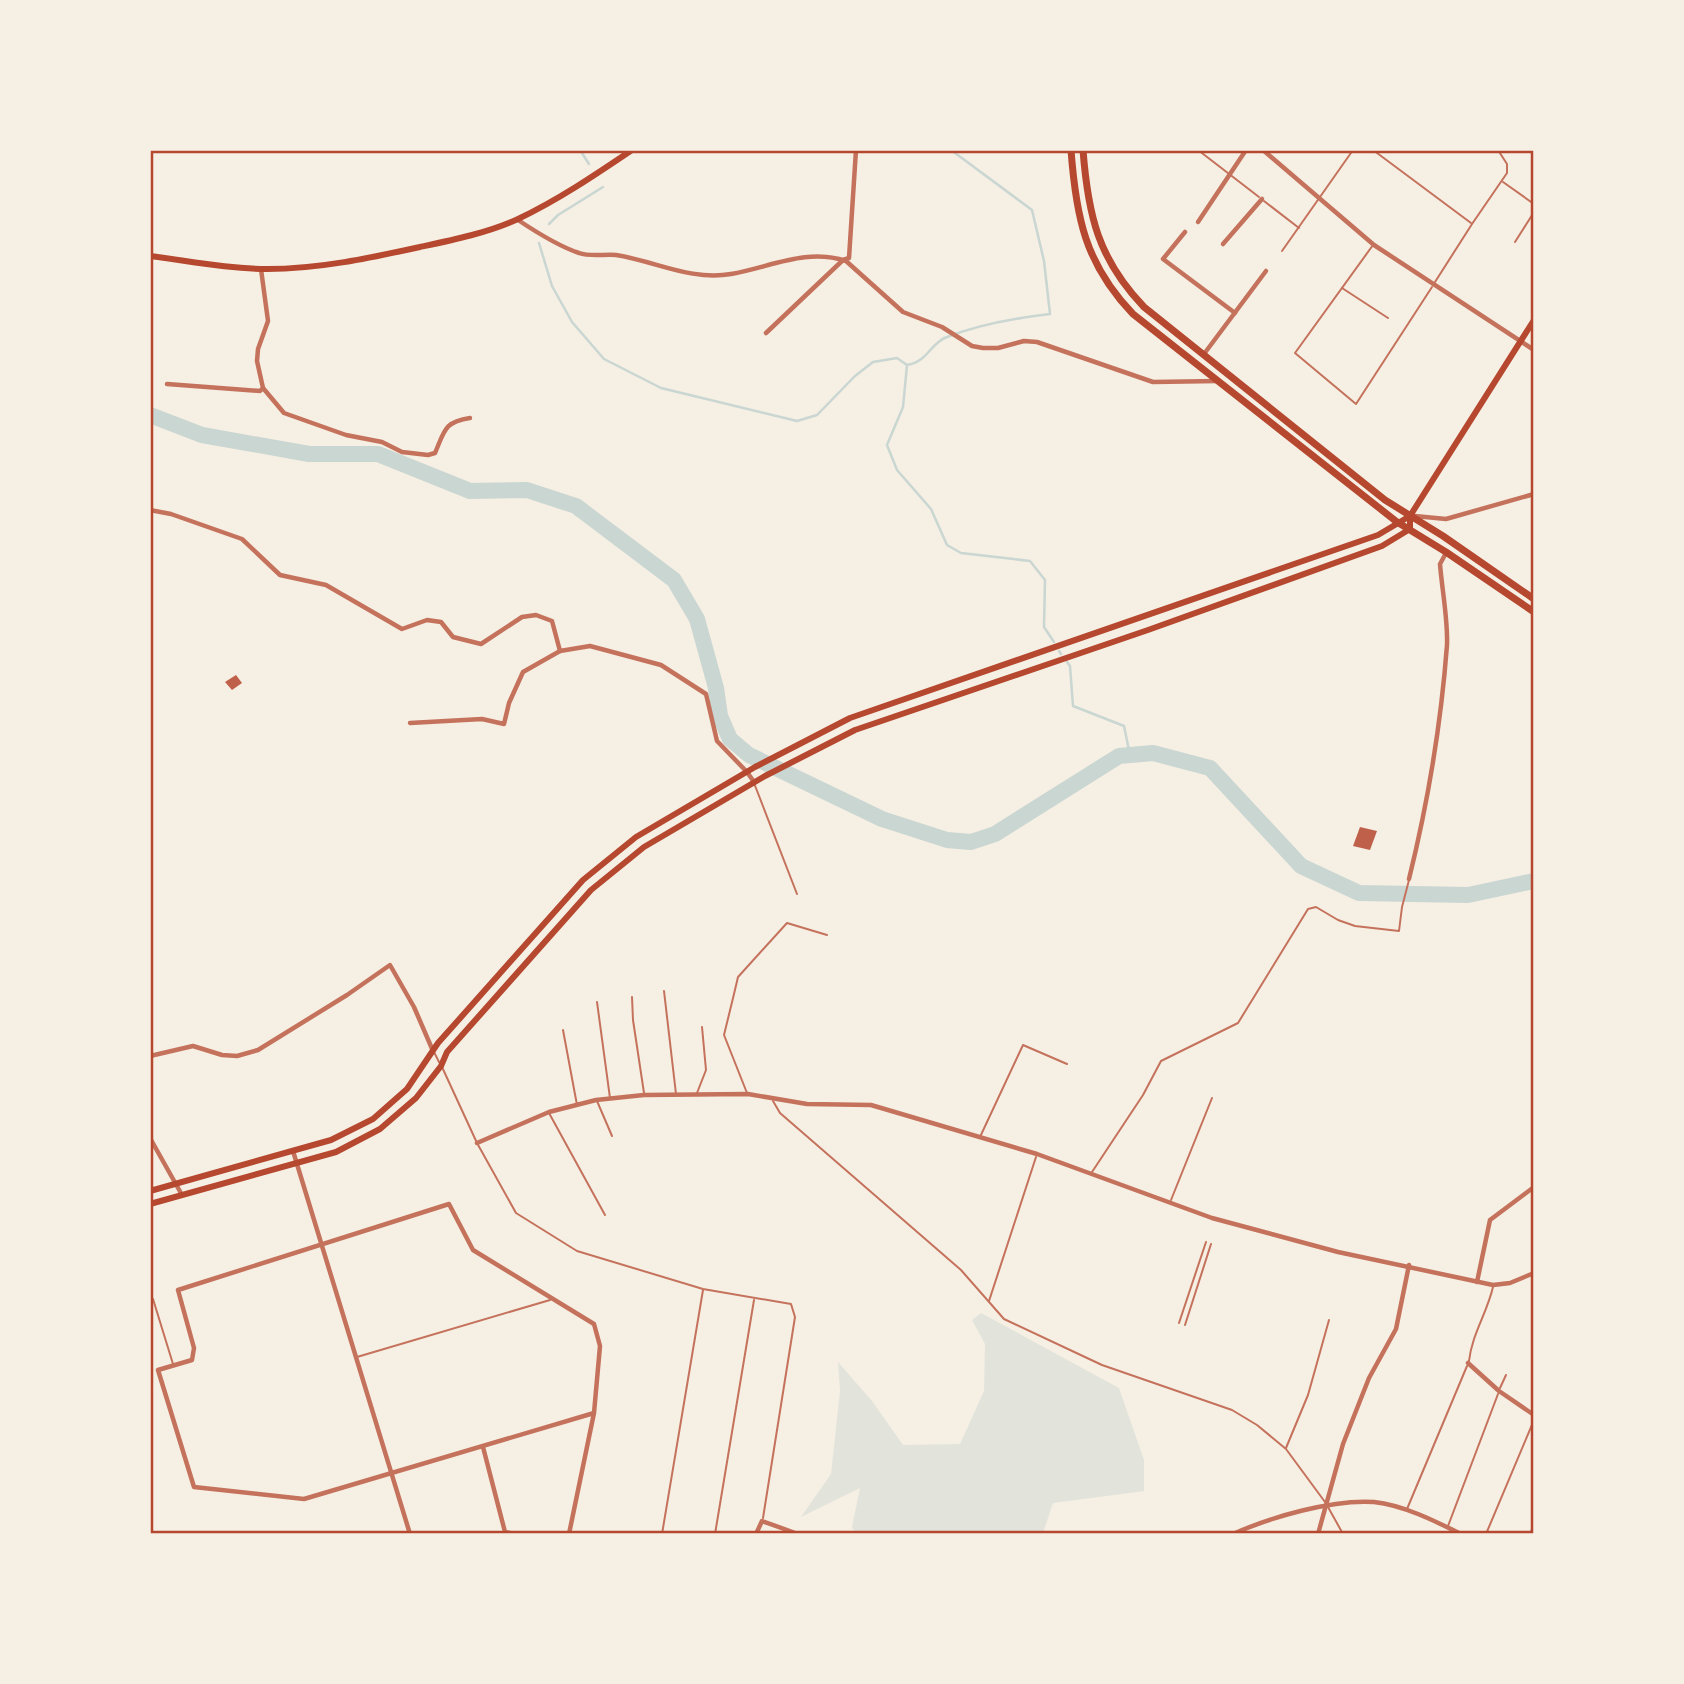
<svg xmlns="http://www.w3.org/2000/svg" width="1684" height="1684" font-family="Literata,serif">
<style>
.green{fill:#e2e4dc}
.lines{fill:none;stroke-linecap:round;stroke-linejoin:round}
.stream{stroke:#c9d6d2;stroke-width:2.5}
.river{stroke:#c9d6d2;stroke-width:16}
.building{fill:#bf614a}
.service{stroke:#c5725c;stroke-width:2}
.minor{stroke:#c5725c;stroke-width:4.5}
.secondary{stroke:#b5482f;stroke-width:6}
.primary{stroke:#b5482f;stroke-width:7}
.neatline{fill:none;stroke:#b5482f;stroke-width:2.5}
</style>
<rect width="100%" height="100%" fill="#f6efe4"/>
<path class="green" d="M981,1313L1119,1388L1144,1460V1491L1053,1503L1043,1533H855L852,1527L860,1488L801,1517L831,1474L840,1391L838,1362L872,1401L903,1445L960,1444L984,1391L985,1344L972,1320Z"/>
<g class="lines">
<g class="stream">
<path d="M580,150L589,164"/>
<path d="M951,150L1032,210L1044,261L1050,314C1016,318 980,324 947,337C930,343 929,361 907,365L903,407L887,445L897,470L931,509L947,545L961,553L1030,561L1045,580L1044,627L1054,642"/>
<path d="M549,224L558,215L603,187"/>
<path d="M539,243L552,286L572,322L604,359L661,388L797,421L817,415L855,376L873,362L897,358L907,365"/>
<path d="M1059,651L1061,654"/>
<path d="M1067,662L1070,666L1073,706L1124,726L1130,755"/>
</g>
<path class="river" d="M150,415L202,435L309,454H378L470,491L527,490L576,506L674,580L697,619L716,688L720,716L730,739L749,755L882,819L947,840L971,842L995,834L1119,756L1153,753L1210,768L1301,866L1359,893L1468,895L1534,881"/>
</g>
<g class="building">
<path d="M236,675L242,683L232,690L225,682Z"/>
<path d="M1360,827L1377,831L1370,850L1353,846Z"/>
</g>
<g class="lines">
<g class="service">
<path d="M1198,150L1259,197"/>
<path d="M1373,150L1471,223"/>
<path d="M1503,182L1534,204"/>
<path d="M1264,201L1299,228"/>
<path d="M1515,242L1534,212"/>
<path d="M1373,245L1295,353L1356,404L1432,287"/>
<path d="M1282,251L1353,150"/>
<path d="M1435,282L1472,224L1507,173V164L1498,150"/>
<path d="M1342,288L1388,318"/>
<path d="M1534,453V454"/>
<path d="M754,783L797,894"/>
<path d="M664,991L676,1094"/>
<path d="M632,997L633,1020L644,1093"/>
<path d="M597,1002L610,1098"/>
<path d="M563,1030L577,1105"/>
<path d="M434,1052L439,1062"/>
<path d="M442,1067L477,1143L516,1213L577,1251L703,1289L791,1304L795,1317L763,1518"/>
<path d="M697,1093L706,1070L702,1027"/>
<path d="M747,1093L724,1035L734,994L738,977L787,923L827,935"/>
<path d="M597,1101L612,1136"/>
<path d="M773,1101L780,1113L961,1270L1004,1319L1102,1365L1232,1410L1257,1425L1286,1449L1325,1502"/>
<path d="M549,1113L605,1215"/>
<path d="M980,1137L1023,1045L1067,1064"/>
<path d="M1092,1172L1143,1095L1161,1061L1238,1023L1308,909L1316,907L1338,920L1355,926L1399,931L1402,907L1409,880"/>
<path d="M1171,1200L1212,1098"/>
<path d="M153,1299L173,1364"/>
<path d="M989,1301L1036,1157"/>
<path d="M1179,1323L1206,1242"/>
<path d="M1185,1325L1211,1244"/>
<path d="M357,1357L550,1300"/>
<path d="M1469,1361C1472,1334 1487,1313 1493,1287"/>
<path d="M1500,1388L1506,1375"/>
<path d="M1286,1448L1308,1395L1329,1320"/>
<path d="M1328,1507L1343,1534"/>
<path d="M1407,1509L1467,1366"/>
<path d="M1448,1526L1498,1394"/>
<path d="M662,1534L703,1290"/>
<path d="M715,1534L754,1300"/>
<path d="M1486,1534L1534,1420"/>
<path d="M1530,1534L1534,1524"/>
</g>
<g class="minor">
<path d="M1263,150L1374,245L1534,350"/>
<path d="M518,220C536,232 558,246 579,253C590,257 604,254 616,255C655,261 691,281 731,274C771,267 806,248 846,261L903,312L942,327L972,346L983,348H998L1024,341L1037,342L1153,382L1218,381"/>
<path d="M1198,222L1246,150"/>
<path d="M1185,232L1163,259L1235,313"/>
<path d="M1223,244L1262,199"/>
<path d="M766,333L843,260L849,258L856,150"/>
<path d="M1204,354L1266,271"/>
<path d="M167,384L260,391L263,388L257,361L258,349L268,321L261,269"/>
<path d="M263,388L284,413L346,435L382,442L402,452L428,455L435,453C445,430 444,422 470,418"/>
<path d="M150,510L171,514L242,539L280,575L326,585L402,629L427,620L441,622L453,637L481,644L522,617L536,615L552,621L560,651"/>
<path d="M1415,516L1446,519L1534,494"/>
<path d="M410,723L482,719L504,724L509,703L523,672L560,651L590,646L661,665L706,694L717,741L747,772L754,782"/>
<path d="M1409,879C1428,802 1441,724 1447,645C1448,619 1442,590 1440,564L1446,553"/>
<path d="M150,1056L193,1046L222,1055L237,1056L258,1050L347,995L390,965L414,1007L433,1051"/>
<path d="M150,1138L182,1195"/>
<path d="M477,1143L549,1112L596,1100L644,1095L748,1094L807,1104L871,1105L1037,1154L1212,1218L1338,1252L1493,1285L1510,1283L1534,1273"/>
<path d="M293,1151L410,1534"/>
<path d="M1477,1282L1490,1220L1534,1187"/>
<path d="M1468,1363L1499,1391L1534,1415"/>
<path d="M483,1447L505,1532L514,1534"/>
<path d="M569,1534L594,1413L600,1346L594,1324L473,1250L449,1204L178,1290L194,1348L192,1360L158,1370L194,1487L304,1499L594,1413"/>
<path d="M756,1534L762,1521L798,1534"/>
<path d="M1233,1534C1271,1517 1333,1499 1374,1502C1403,1505 1435,1521 1461,1534"/>
<path d="M1318,1534L1343,1444L1369,1378L1396,1329L1409,1265"/>
</g>
<g class="secondary">
<path d="M150,256C189,261 228,269 267,269C319,269 370,258 420,247C453,240 487,233 518,219C558,200 595,175 632,150"/>
<path d="M150,1191L331,1140L373,1119L407,1089L438,1043L583,880L636,837L755,767L850,718L1378,535L1410,516L1534,320"/>
<path d="M150,1204L336,1152L380,1129L416,1098L441,1066L447,1052L591,890L644,847L765,776L855,730L1148,630L1382,546L1410,529V516"/>
</g>
<g class="primary">
<path d="M1071,150C1076,217 1085,264 1133,314L1397,522L1446,552L1534,612"/>
<path d="M1083,150C1088,215 1098,259 1144,307L1385,500L1443,536L1534,599"/>
</g>
</g>
<rect width="1684" height="1684" fill="none" stroke="#f6efe4" stroke-width="304"/>
<rect x="152" y="152" width="1380" height="1380" class="neatline"/>
</svg>
